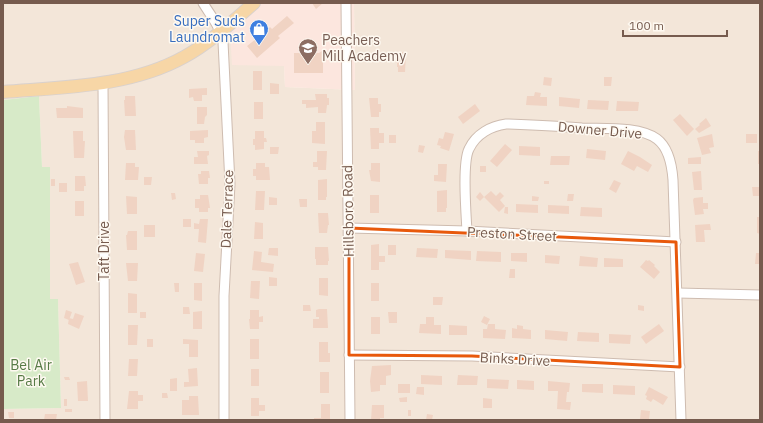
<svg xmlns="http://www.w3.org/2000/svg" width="763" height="423" font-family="'IBM Plex Sans',sans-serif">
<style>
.residential{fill:#f3e6d9}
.commercial{fill:#fce6de}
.green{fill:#d7eac8}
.building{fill:#f0d3c3}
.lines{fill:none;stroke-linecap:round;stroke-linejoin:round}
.minor-casing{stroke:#cebcb0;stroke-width:11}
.major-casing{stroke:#d9d1cd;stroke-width:14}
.minor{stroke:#fff;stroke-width:9}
.major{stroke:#f7d6a6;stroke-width:12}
.marked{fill:none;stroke:#e8590c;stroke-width:3;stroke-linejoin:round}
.labels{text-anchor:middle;stroke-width:3;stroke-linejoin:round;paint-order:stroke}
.shop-label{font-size:14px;fill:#366cbe;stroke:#fef9f1;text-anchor:end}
.education-label{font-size:14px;fill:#785e54;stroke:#fef9f1;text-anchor:start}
.street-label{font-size:14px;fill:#765b4e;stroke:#fef9f1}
.park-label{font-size:14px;fill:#577b46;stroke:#fef9f1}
</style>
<rect width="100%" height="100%" fill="#fcf4ea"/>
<path class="residential" d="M3,3H245L284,66L285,87L355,90L354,3H760V420H3V409L61,408L58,299H50L49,167H42L39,96L3,100Z"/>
<path class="commercial" d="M245,3H354L355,90L285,87L284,66L232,65L229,17Z"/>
<path class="green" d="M39,96L42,167H50V299H58L61,408L3,409V100Z"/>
<g class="building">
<path d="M312,3H323L316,9Z"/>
<path d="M287,16L294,23L278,36L280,38L257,58L247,46L261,35L257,30L262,25L267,30L270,27L272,29Z"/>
<path d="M322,51L325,54L323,57V73H294V53H319Z"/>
<path d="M397,52H406L405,72H398V67H397V63H396Z"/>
<rect x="253" y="71" width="9" height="19"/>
<path d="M544,77L552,78L551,86L543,85Z"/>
<path d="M604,77H612L611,86H604Z"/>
<path d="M270,83L279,84V94H270Z"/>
<path d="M207,88V95H202V101H194L193,97L189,98V89Z"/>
<path d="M535,92L541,93L540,97H547V106L526,105L527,96H534Z"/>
<path d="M315,94H327V98H329V105H327L326,113H318V107L306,108V104H302V100H316Z"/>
<path d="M125,96H135L136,116H125L124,100H125Z"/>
<path d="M559,97L580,99L579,108L559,106Z"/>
<path d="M369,98H378V104H381V112H379V117H371Z"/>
<path d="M588,100L609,101L608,110L587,109Z"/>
<path d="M617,101L639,102L638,111H616Z"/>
<rect x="254" y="102" width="9" height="17"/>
<path d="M475,104L480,111L463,124L458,117Z"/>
<path d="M67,106L83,108V118H57L56,108H67Z"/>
<path d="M197,107H207V115L205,117L204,124H197Z"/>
<path d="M680,114L694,129L687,136L673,120Z"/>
<path d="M706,118L711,126L699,133L695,129L700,125L699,124Z"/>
<path d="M316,122H325V144L312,143V131H316Z"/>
<path d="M370,128H379V133H384V143H379V149H371Z"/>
<path d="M125,130H135L136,150H126L124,137Z"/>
<path d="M208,130V137L204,138V143H195V140H190V131Z"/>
<path d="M73,131H83V141H85L84,158H74Z"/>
<path d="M255,131H264V138H266L267,142H264V149L255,150V145H253V139H255Z"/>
<path d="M445,132L454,134L449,151L440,148L441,146L437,145L439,138L443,139Z"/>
<path d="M712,134L714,147L709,148L711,153L702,155L697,138Z"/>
<rect x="746" y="134" width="11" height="9"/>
<rect x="389" y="135" width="7" height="8"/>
<path d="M505,144L512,150L497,167L490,161Z"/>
<path d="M419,145L425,146L423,153L418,152Z"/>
<path d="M519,146L540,147V156L519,155Z"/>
<path d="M270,147H279L278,154H270Z"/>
<path d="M587,149L606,151L605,160L586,158Z"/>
<path d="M197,151H209V155L207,156L208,164H194V157H198Z"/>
<path d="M317,151H327L326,170H318V167H313V162H317Z"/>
<path d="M628,151L640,157L652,165L648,172L637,166L634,171L621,164Z"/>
<rect x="758" y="151" width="2" height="13"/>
<path d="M551,156H570L569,165H550Z"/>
<path d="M701,157V164H688V158Z"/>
<path d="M126,163H135V167H139L138,180H125Z"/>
<path d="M256,163H265V167H269L270,180H256V176H253V169H256Z"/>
<path d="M371,163H380V182L371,181L369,170H371Z"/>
<path d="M438,164H447L446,182L434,181V175H438Z"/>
<rect x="480" y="166" width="6" height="6"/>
<path d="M201,171H209L210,178H208V184H199L198,174H201Z"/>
<path d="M701,171L702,190H694L692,172Z"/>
<path d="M75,176H85L86,186H84V191H75Z"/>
<path d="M144,177H152L151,185H144Z"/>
<rect x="51" y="179" width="4" height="7"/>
<path d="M327,179V197H326V200H318V180Z"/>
<path d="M614,180L621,183L616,193L609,189Z"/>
<rect x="544" y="181" width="5" height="3"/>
<rect x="59" y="183" width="8" height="9"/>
<path d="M752,187H760V196H753Z"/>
<path d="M447,190V208H446V212H437V191Z"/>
<path d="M256,191H265L264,210H255Z"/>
<path d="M491,191L496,196L500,192L504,196L500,200L505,206L499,212L484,197Z"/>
<path d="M480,192L484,197L480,201L476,197Z"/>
<path d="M171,193H175L176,199L172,200Z"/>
<path d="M568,194H574L573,201H567Z"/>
<path d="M200,195H208L210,208H208V212H199V208H195V199H200Z"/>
<rect x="370" y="195" width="9" height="18"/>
<path d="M126,196L137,197V214H127Z"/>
<path d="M532,196L539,197L538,201H532Z"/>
<path d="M269,197L277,198V205H269Z"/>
<path d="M703,197V203H708V209H703L704,214L695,215L693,200L694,198Z"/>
<path d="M299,199H307V207H300Z"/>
<rect x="75" y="201" width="9" height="15"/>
<path d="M516,204L538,205V213L516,212Z"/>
<path d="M548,205L569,206V214L548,213Z"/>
<path d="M505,207H508V214L504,213Z"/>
<path d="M581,207L602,208V217L580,216Z"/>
<path d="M318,213H328L329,225H328L327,233H319Z"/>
<path d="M757,217H760V234L757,233Z"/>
<rect x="183" y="219" width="8" height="8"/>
<path d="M200,219H208L206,243L198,242L199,229H194V223L199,224Z"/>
<path d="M255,222L263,223V239H254Z"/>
<path d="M710,224L711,230H704L705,242H696L695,225Z"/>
<rect x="144" y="225" width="11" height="12"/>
<path d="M128,231H137V250H127L126,235H127Z"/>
<path d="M379,244V256H385V262H379V270H371V245Z"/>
<rect x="388" y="245" width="8" height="10"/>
<path d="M315,247H328L329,261H328V265H316V259H315Z"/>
<path d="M269,248H278V256L268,255Z"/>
<path d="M417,248L438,249L437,258L416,257Z"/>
<path d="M445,250L471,251V260L445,258Z"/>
<path d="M254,251L262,252L261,262L274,264L273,272L252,270Z"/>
<path d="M477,251L501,252V262L476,261Z"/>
<path d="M196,253L205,254L203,272L194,271Z"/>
<path d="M511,253H527V262L511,261Z"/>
<path d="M756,253H760V264H755Z"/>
<path d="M545,255L560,256L559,264L545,263Z"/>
<path d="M580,256L598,258L597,267L579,266Z"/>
<path d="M604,258L623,259V267H604Z"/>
<path d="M646,260L648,261L649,260L655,265L654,266L660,272L654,279L640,267Z"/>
<path d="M78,262L85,282L76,285L69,264Z"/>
<path d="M126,263H138L137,281H128Z"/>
<path d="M510,269H515V278H509Z"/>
<path d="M269,277L277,278V286H269Z"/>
<path d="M319,278H328V296L319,295Z"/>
<path d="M251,281H260L259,299L250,298Z"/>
<path d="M174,283H179V292H175Z"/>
<path d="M194,283H202V301L194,300Z"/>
<rect x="371" y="283" width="8" height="18"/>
<path d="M128,293L137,294V313H128Z"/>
<path d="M433,297H443L442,305H433Z"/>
<path d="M303,305H310L311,311H303Z"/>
<path d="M638,305L644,306V311L638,310Z"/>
<path d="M183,307H189L190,314H183Z"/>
<path d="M319,309H327L328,328H313V319H319V317H316V310Z"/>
<path d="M66,310L72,312L69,320L64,318Z"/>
<path d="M250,310H259V317L263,316V322H259V329H250L249,319H250Z"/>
<path d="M202,311V329H193V312Z"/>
<rect x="140" y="312" width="6" height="6"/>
<path d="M388,312H397V323H389Z"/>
<path d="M75,313L84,316L79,329L68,324L69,318L73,319Z"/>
<path d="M484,316L490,319L487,325L481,322Z"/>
<rect x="371" y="317" width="9" height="17"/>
<path d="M426,317H434V325H441V334L419,333L420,324H426Z"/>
<path d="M488,324H495V329L506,330L505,339L483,338V329H487Z"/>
<path d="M659,324L664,331L646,344L641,337Z"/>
<path d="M128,325H138L137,345H128Z"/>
<path d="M449,325L467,326V335H449Z"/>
<path d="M517,325L523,326V329L531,330V339L512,338V328L517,329Z"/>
<path d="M545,330L568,332L567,341L545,339Z"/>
<path d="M578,332L599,333V342L577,341Z"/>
<path d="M609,334L631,335L630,344L609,343Z"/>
<rect x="147" y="339" width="6" height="8"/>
<path d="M183,339L198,340V357H189V344H183Z"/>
<rect x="250" y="339" width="9" height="20"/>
<path d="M319,342H328V353H330V362H319Z"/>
<path d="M129,359H138L137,376H128Z"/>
<path d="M391,365V375L386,376V385H380V391L371,392L370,381L372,366Z"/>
<path d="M197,368L198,386L184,387V382H189L188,369Z"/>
<rect x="251" y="369" width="8" height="17"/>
<rect x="320" y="372" width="9" height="21"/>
<path d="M421,375L442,376V385L421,384Z"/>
<path d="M458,375L478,376L477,385H457Z"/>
<path d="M64,377H69L70,380H65Z"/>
<path d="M177,378V391H170V379Z"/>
<path d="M487,379L509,380L508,389L487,388Z"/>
<path d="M517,380L534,381V390L517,389Z"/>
<path d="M87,381L88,401H78L77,382Z"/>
<path d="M548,381L570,383L569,392H567L566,402H571L570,410L557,409L558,391H548Z"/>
<rect x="398" y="384" width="12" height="9"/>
<path d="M582,384H603V393L582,392Z"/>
<path d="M613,385L635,386V395L613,394Z"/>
<path d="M417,387H424V395L416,394Z"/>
<path d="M649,387L668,397L663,405L653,399L651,402L646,399L647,396L645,395Z"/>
<path d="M129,391H138V395H143V401H138V409H127Z"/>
<path d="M162,393H167L168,398H162Z"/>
<path d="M189,396H198L199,415H182V400H189Z"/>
<path d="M407,397V402H400L399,398Z"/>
<path d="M251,398H259V405H265V411H259V416H251Z"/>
<path d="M483,398L492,399V408H483Z"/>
<rect x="64" y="399" width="3" height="7"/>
<path d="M321,404H330V420H314V418H321Z"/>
<path d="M372,405H384V418H380V420H371Z"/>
<rect x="65" y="409" width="7" height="3"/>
<rect x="408" y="410" width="3" height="6"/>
<path d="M641,410L650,411L649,420L640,419Z"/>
<path d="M8,412H14V418H9Z"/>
<path d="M45,414H57L56,420H44Z"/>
<path d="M427,414L433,415L432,420H426Z"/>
</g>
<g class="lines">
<g class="minor-casing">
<g id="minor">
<path d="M203,3C211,16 220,26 223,42L230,184L224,296V420"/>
<path d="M346,3L350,420"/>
<path d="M103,83L105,420"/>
<path d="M349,228L467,231L676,242"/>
<path d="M467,231C466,213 462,163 469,149C476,134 491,126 506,124C531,125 557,126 582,128C604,129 639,126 657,139C669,148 672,166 673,180L681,420"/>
<path d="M678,293L760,295"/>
<path d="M349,355L472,356L680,367"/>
</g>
</g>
<g class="major-casing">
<path id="major" d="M3,92C64,87 130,87 184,57C210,43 232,22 254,3"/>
</g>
<use href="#minor" class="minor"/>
<use href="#major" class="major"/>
</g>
<path class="marked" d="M349,228L676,242L680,367L472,356L349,355Z"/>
<defs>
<g id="shop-pin" transform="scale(1)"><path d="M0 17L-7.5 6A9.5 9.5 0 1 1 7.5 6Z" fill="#3f7fe0" stroke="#fef9f1"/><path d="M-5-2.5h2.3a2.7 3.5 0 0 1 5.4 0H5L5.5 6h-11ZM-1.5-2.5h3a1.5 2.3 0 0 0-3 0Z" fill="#fff"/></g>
<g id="school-pin" transform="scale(1)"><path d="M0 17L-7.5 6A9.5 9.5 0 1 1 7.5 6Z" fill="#8d6e63" stroke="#fef9f1"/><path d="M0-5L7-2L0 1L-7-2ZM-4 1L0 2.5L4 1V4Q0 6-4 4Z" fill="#fff"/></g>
</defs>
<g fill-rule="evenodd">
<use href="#shop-pin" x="259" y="29"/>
<use href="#school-pin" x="308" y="48"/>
</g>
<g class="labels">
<g class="shop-label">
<text x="245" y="26">Super Suds<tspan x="245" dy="16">Laundromat</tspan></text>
</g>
<g class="education-label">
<text x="322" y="45">Peachers<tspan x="322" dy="16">Mill Academy</tspan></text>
</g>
<g class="street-label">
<text transform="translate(600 130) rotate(5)" y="5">Downer Drive</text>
<text transform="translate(227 209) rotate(-88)" y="5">Dale Terrace</text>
<text transform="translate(348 211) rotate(-91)" y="5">Hillsboro Road</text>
<text transform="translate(512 234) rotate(3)" y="5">Preston Street</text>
<text transform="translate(104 251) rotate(-90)" y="5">Taft Drive</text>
<text transform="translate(515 359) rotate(3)" y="5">Binks Drive</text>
</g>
<g class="park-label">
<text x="31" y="370">Bel Air<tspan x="31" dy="16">Park</tspan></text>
</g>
</g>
<rect width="763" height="423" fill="none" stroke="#765b4e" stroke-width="8"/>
<path d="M623 30v6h104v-6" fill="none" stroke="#765b4e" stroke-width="2"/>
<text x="629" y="30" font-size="12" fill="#765b4e" stroke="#fef9f1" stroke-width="3" paint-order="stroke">100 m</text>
</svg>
